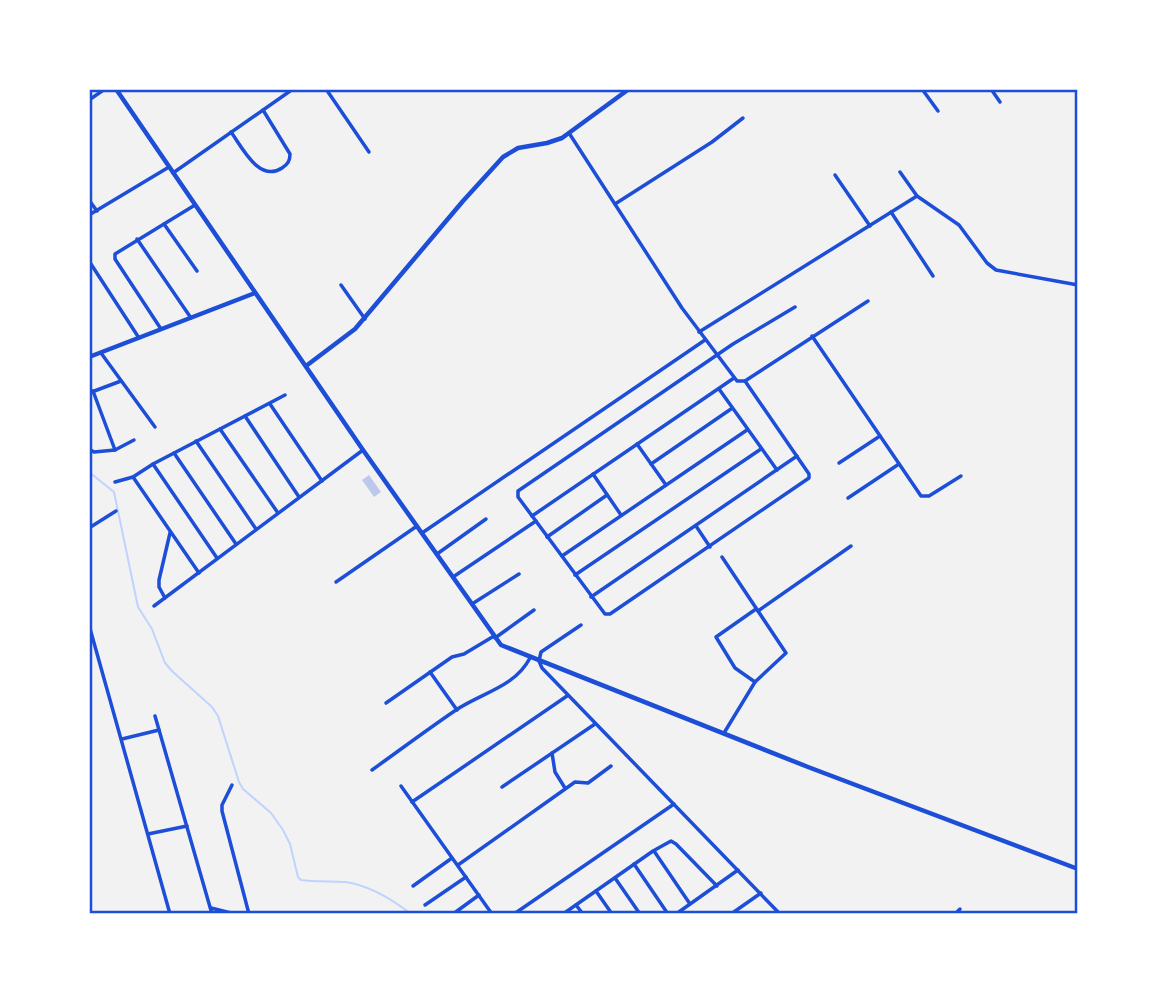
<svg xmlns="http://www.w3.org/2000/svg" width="1167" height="1003" font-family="'Crimson Pro',serif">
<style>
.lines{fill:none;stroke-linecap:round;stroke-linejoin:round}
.stream{stroke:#bfd3fe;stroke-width:2}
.building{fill:#bdc9ec}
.minor{stroke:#1d4ed8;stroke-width:3.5}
.tertiary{stroke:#1d4ed8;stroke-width:4.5}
.secondary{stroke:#1d4ed8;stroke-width:4.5}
.neatline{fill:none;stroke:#1d4ed8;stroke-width:2.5}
</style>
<rect width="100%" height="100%" fill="#f2f2f2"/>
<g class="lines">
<path class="stream" d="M89,472L114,492L138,607L152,629L165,663L173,672L212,707L218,716L239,782L243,789L271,813L283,830L290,844L298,877L301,880C315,882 331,881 345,882C368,885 393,900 411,914"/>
</g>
<path class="building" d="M369,475L381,492L374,497L362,480Z"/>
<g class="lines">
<g class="minor">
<path d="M326,89L369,152"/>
<path d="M922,89L938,111"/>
<path d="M991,89L1000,102"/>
<path d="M89,100L105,89"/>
<path d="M231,132C242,147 259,183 282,168C288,164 290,161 290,154L263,110"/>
<path d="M569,133L682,308L737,381H745L868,301"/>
<path d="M900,172L917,196L959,225L987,263L996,270L1078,285"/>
<path d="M173,173L293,89"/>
<path d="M835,175L870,226"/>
<path d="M89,200L97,211"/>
<path d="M615,204L712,142L743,118"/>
<path d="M891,212L933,276"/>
<path d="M89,215L169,167"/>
<path d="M164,224L197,271"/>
<path d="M137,239L191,318"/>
<path d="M89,261L139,338"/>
<path d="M341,285L365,319"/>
<path d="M161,329L115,259V254L195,205"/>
<path d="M699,332L917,196"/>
<path d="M812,336L921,496H929L961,476"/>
<path d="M101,353L155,427"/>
<path d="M745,381L809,474V478L610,614H605L518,497V491L733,344L795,307"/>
<path d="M719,389L777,470"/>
<path d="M93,391L115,450"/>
<path d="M89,393L121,381"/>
<path d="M270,404L322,481"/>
<path d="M245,416L299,497"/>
<path d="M220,429L278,513"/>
<path d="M196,441L256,529"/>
<path d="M637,444L666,485"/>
<path d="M89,449L94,452L115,450L134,440"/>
<path d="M174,453L236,544"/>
<path d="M839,463L880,436"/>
<path d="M153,464L217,558"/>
<path d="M651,464L731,409"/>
<path d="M593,474L621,515"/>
<path d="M133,477L199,573"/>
<path d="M115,482L133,477L153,464L285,395"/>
<path d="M848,498L899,464"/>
<path d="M532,516L734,378"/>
<path d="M696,526L710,547"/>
<path d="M89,528L116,511"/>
<path d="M422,533L705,340"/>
<path d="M547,537L607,495"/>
<path d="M437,554L486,519"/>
<path d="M562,556L747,430"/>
<path d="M722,557L786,653L755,682L724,733"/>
<path d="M575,575L761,449"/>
<path d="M453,577L536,521"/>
<path d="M336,582L417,526"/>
<path d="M591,597L797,456"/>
<path d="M165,598L159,587V580L170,533"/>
<path d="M472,604L519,574"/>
<path d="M154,606L363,450"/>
<path d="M758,611L851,546"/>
<path d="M89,625L170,914"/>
<path d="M581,625L541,652L539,661L542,668L780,914"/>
<path d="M495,638L534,610"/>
<path d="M430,672L457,710"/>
<path d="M755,682L735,668L716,637L756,609"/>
<path d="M386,703L452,657L464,654L494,636"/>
<path d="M155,716L212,914"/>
<path d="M122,739L159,730"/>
<path d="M552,753L555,772L565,788"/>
<path d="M372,770C400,750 428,729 456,710C481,693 515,687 530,658"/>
<path d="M232,785L222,805V811L249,914"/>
<path d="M401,786L492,914"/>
<path d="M502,787L595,724"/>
<path d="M412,802L567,696"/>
<path d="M148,834L187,826"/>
<path d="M654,851L690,904"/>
<path d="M634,864L668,914"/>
<path d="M458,865L575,782L588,783L611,766"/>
<path d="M615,878L640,914"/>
<path d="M413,886L452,858"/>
<path d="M596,891L612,914"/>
<path d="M425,905L466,877"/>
<path d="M576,905L583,914"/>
<path d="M211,908L235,914"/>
<path d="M453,914L479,895"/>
<path d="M514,914L674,804"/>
<path d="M563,914L653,851L671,841L676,844L717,886"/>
<path d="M676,914L738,870"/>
<path d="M731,914L761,893"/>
<path d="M955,914L960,909"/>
</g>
<g class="tertiary">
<path d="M89,357L255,293"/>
<path d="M306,366L355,329L463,201L503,157L518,148L547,143L562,138L629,89"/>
</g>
<path class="secondary" d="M116,89L363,450L501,645L808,767L1078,869"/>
</g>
<rect width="1167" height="1003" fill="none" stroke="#ffffff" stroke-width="182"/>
<rect x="91" y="91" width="985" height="821" class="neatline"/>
</svg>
